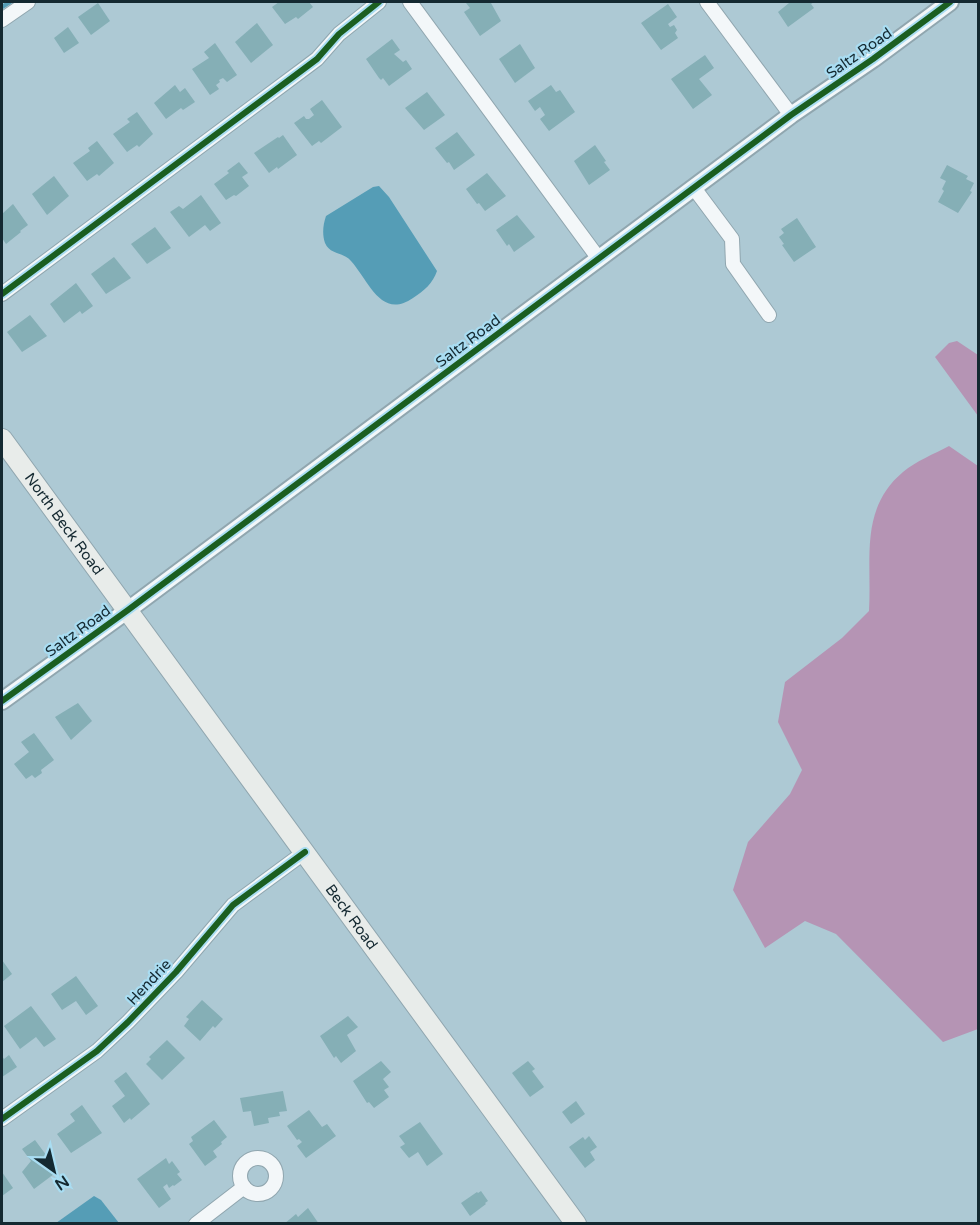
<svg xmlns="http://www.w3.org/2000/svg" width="980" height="1225" font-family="'Varela Round',sans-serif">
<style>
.forest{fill:#b594b4}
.water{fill:#559db6}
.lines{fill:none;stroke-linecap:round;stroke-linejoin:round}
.stream{stroke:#559db6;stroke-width:4}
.building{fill:#85afb6}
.minor-casing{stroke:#90a6af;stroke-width:16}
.tertiary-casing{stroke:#90a6af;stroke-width:20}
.secondary-casing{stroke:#90a6af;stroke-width:22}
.minor{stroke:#f3f7f9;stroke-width:14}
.tertiary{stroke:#f3f7f9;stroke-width:16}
.secondary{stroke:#e8ecea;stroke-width:20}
.cycleway-casing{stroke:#a9ddf2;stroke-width:10}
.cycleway{stroke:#1b5e20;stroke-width:6}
.labels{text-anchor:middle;stroke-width:4.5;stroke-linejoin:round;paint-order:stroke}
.street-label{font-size:15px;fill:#142931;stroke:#a9ddf2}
</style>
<rect width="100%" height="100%" fill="#adc9d4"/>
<g class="forest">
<path d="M957,341L978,355V416L935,357L949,343Z"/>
<path d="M949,446L978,466V1029L943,1042L836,934L805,921L765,948L733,890L748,842L790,794L802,770L778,722L785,682L842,638L869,611C872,559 859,509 903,472C916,461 934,454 949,446Z"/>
</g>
<g class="water">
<path d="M379,186L389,197L437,271C433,283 424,291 413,298C381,320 369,281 351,261C344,252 330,255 325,243C322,234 323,225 326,216L373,187Z"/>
<path d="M94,1196L101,1200L119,1223H56Z"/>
</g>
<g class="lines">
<path class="stream" d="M2,7L10,2"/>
</g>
<g class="building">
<path d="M279,2H309L313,7L298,19L296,17L285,24L272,7Z"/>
<path d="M467,2H492L491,3L501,21L480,36L464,12L470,8L466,3Z"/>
<path d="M788,2H814L811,4L814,8L788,27L778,12L789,3Z"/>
<path d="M98,3L110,21L91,35L78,17Z"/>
<path d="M668,4L677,17L668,24L670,27L674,25L677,30L675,33L678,38L661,50L641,23Z"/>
<path d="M257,23L273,45L251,63L235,42Z"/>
<path d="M68,27L79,43L64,53L54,38Z"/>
<path d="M392,39L400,50L394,54L403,62L406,60L412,69L389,86L383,78L381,80L379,78L366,59Z"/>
<path d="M215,43L237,75L227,82L223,78L219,80L220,82L216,85L219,89L210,95L192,69L209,58L204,52Z"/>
<path d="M520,44L535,68L515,83L499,59Z"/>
<path d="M705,55L714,68L699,79L712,95L693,109L671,79Z"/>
<path d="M175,85L180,92L185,88L195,102L183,110L181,108L166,119L154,103Z"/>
<path d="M551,85L556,92L560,90L575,112L549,131L540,119L545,115L540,107L535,111L528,101Z"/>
<path d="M427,92L445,115L424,130L405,108Z"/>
<path d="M322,100L342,127L321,143L319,141L312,146L294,123L304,116L306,119H309L314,115L310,109Z"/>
<path d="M137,112L153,134L139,147L137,145L127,152L113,134L130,122L127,119Z"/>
<path d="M457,132L475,155L454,170L449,162L447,163L435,148Z"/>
<path d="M283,135L297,155L278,169L277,167L269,173L254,153L278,137L279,138Z"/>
<path d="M97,141L114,163L99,176L97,174L87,181L73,163L90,151L88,148Z"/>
<path d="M595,145L606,161L604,162L610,170L589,185L574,161Z"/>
<path d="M239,162L248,173L242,177L249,186L236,196L234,195L226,200L214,184L229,173L227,171Z"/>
<path d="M947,165L968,176L966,179L974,183L970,191L972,192L958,213L938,202L944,191L942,189L946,181L940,178Z"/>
<path d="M487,173L506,196L485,211L479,203L477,204L466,189Z"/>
<path d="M54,176L69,196L47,215L32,194Z"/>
<path d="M201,195L221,223L210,231L205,225L189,237L170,212L179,206L183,209Z"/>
<path d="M13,204L28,225L20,231L21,232L6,244L2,238V214Z"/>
<path d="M517,215L535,237L514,252L509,244L507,246L496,230Z"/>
<path d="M797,218L816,247L794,262L782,245L784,244L779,237L784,233L781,229Z"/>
<path d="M155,227L171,248L147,264L131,244Z"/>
<path d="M114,257L131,278L106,294L91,274Z"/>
<path d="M76,283L93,306L82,314L80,311L64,323L50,304Z"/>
<path d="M30,315L47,336L22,352L7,332Z"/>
<path d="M78,703L92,721L71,740L55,717Z"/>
<path d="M34,733L54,760L41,770L42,773L35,778L32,775L26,779L14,764L29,752L21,742Z"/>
<path d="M2,960L12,974L2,982Z"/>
<path d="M76,976L98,1006L86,1015L76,1001L62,1010L51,994Z"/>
<path d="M202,1000L223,1019L215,1028L213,1026L200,1041L184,1026L189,1019L186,1017Z"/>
<path d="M31,1006L56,1039L44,1047L36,1037L20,1049L4,1026Z"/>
<path d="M348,1016L358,1027L347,1035L356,1051L341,1063L336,1056L334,1058L320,1036Z"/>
<path d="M167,1040L185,1058L162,1080L146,1064L151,1059L149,1057Z"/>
<path d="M9,1055L17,1067L2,1077V1056L4,1059Z"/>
<path d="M381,1061L391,1072L383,1079L389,1087L384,1090L389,1097L374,1108L369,1102L367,1103L353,1081Z"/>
<path d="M528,1061L535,1069L532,1071L544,1087L530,1097L512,1073Z"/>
<path d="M126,1072L150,1104L131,1120L130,1118L124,1123L112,1106L125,1096L114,1081Z"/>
<path d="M283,1091L287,1111L279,1112L280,1116L268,1118L269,1123L254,1126L251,1111L243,1112L240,1098Z"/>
<path d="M576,1101L585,1114L571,1124L562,1112Z"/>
<path d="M82,1105L102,1133L71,1153L57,1134L75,1121L70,1114Z"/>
<path d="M309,1110L322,1127L327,1124L336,1136L306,1158L297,1146L302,1142L299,1139L297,1140L287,1126Z"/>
<path d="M214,1120L227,1137L221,1142L222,1144L213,1151L217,1157L205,1166L189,1144L193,1141L191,1137Z"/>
<path d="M420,1122L443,1154L427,1166L418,1152L409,1158L400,1147L405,1144L399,1136Z"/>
<path d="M589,1136L597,1147L590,1152L595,1160L585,1168L569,1147L583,1137L585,1140Z"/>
<path d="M35,1140L58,1171L34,1189L22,1172L31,1161L22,1149Z"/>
<path d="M166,1158L169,1164L172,1161L180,1172L177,1174L182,1180L174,1186L173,1185L169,1188L167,1184L163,1187L171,1199L159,1208L137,1179Z"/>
<path d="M2,1172L13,1188L2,1196Z"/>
<path d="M481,1191L488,1201L485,1203L486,1204L470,1216L461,1203L477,1192L478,1193Z"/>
<path d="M308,1208L319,1224H284L296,1214L298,1217Z"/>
</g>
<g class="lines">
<g class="minor-casing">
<g id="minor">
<path d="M410,2L599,259"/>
<path d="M707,2L791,115"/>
<path d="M2,20L28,2"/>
<path d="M694,188L732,239L733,264L769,315"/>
<path d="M2,294L305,68L317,59L339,34L379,2"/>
<path d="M2,1119L97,1051L128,1022L176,972L233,905L305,852"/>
<circle cx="258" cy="1176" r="18"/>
<path d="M196,1224L244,1187"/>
</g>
</g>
<g class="tertiary-casing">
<path id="tertiary" d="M2,701L128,610L791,115L873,59L950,2"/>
</g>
<g class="secondary-casing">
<g id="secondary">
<path id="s1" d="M2,439L576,1224"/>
</g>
</g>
<use href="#minor" class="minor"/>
<use href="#tertiary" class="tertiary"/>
<use href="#secondary" class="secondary"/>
<g class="cycleway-casing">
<g id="cycleway">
<path d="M2,294L305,68L317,59L339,34L379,2"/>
<path d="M2,701L128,610L791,115L873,59L950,2"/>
<path d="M2,1119L97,1051L128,1022L176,972L233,905L305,852"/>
</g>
</g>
<use href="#cycleway" class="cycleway"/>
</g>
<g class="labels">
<g class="street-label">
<text transform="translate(859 53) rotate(-35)" y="5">Saltz Road</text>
<text transform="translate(468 341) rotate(-37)" y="5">Saltz Road</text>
<text dy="5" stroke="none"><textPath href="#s1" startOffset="105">North Beck Road</textPath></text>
<text transform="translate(78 631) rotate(-36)" y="5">Saltz Road</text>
<text dy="5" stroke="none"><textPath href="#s1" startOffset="592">Beck Road</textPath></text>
<text transform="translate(149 982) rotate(-47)" y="5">Hendrie</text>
</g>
</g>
<rect width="980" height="1225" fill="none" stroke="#142931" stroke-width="6"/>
<g transform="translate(54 1171) rotate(146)" stroke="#a9ddf2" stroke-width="4.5" paint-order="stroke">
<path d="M0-4.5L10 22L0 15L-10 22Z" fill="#142931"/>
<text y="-9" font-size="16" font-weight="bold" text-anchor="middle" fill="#142931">N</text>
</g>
</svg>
